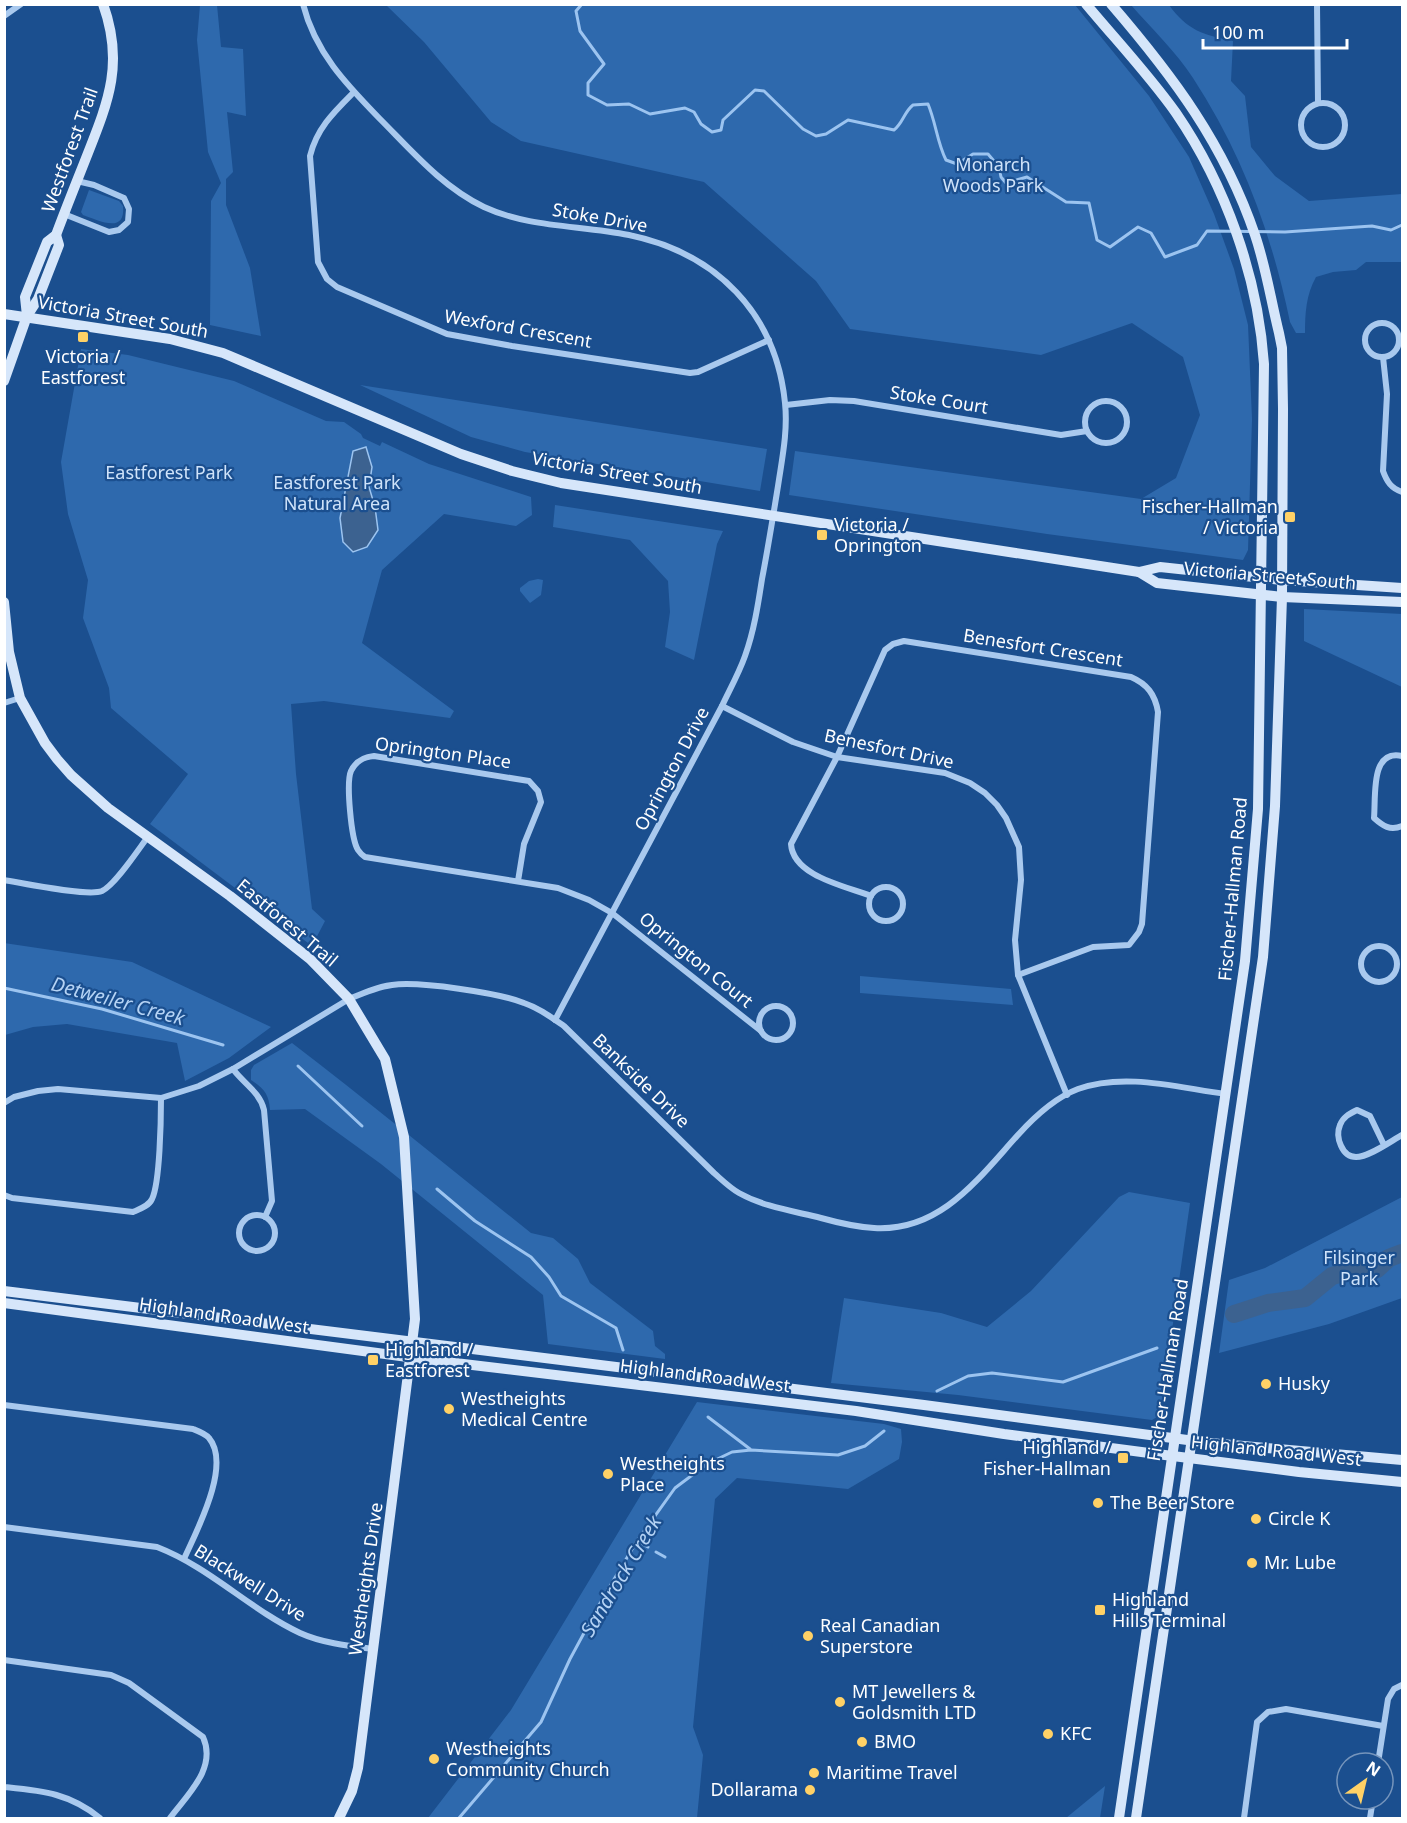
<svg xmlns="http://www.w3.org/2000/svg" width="1407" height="1823" font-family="'Noto Sans',sans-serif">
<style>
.green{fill:#2e69ad}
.water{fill:#3c6290;stroke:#9cc4f0;stroke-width:1.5}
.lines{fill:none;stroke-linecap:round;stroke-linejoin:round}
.stream{stroke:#9cc4f0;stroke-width:3}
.river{stroke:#3c6290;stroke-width:18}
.street{stroke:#a9c9ee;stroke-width:6}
.secondary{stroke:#d6e6fa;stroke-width:10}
.poi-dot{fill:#ffd166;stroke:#1b4f8f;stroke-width:2}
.labels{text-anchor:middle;stroke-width:4.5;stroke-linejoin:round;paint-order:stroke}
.street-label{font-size:18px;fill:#fff;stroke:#1b4f8f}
.park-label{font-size:18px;fill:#cfe3fa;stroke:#1b4f8f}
.poi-label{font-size:18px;fill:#fff;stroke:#1b4f8f;text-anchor:start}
.water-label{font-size:20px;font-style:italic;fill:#b5d3f5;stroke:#1b4f8f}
</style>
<rect width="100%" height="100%" fill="#1b4f8f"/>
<g class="green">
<path d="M200,5H217L221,47L243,49L246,116L227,112L233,172L226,179V205L250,268L261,336L210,325L211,201L221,183L208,152L197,40Z"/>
<path d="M386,5H1075L1149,96L1189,157L1214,214L1234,269L1248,325L1249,348L1252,419L1248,550L1243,560L1047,534L789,495L795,451L1141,499L1176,478L1200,415L1183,357L1132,323L1041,355L850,329L816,281L704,182L521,141L491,122L424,42Z"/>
<path d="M1131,5H1169C1187,30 1203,35 1233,41L1231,81L1245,96L1251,147L1275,176L1309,201L1402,194V262H1366L1356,270L1333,272L1316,277C1306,295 1305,313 1305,333H1296L1290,322C1272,235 1242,153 1193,78C1177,53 1151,28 1131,5Z"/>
<path d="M89,190L119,201L123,206C126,235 98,220 83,215L81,212Z"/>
<path d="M81,349L128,355L234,381L326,421L344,422L361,434L363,438L380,446L382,442L429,464L531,497L532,515L516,526L444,514L382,570L362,643L454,711L450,718L324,701L291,704L296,774L312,909L325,921L312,946L150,824L188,774L111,708L109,688L83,618L88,580L68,514L61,462Z"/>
<path d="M360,385L767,449L760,491L525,452L471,437Z"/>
<path d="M555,505L723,531L717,544L694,660L665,647L670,612L668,581L630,540L553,527Z"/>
<path d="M538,579L543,580L541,595L530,603L520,591V588L529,581Z"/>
<path d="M1304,609L1402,614V687L1304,641Z"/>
<path d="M4,943L132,962L271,1027L229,1058L185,1081L177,1043L67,1024L33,1027L5,1035Z"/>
<path d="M860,976L1011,989L1013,1005L860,993Z"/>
<path d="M292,1043C373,1105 452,1170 531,1233L553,1238L578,1259L590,1283L653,1331L655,1346L665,1354V1359L548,1344L543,1295L381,1164L305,1109L270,1110C269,1094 264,1089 251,1080V1070L254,1065Z"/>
<path d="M1129,1192L1190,1203L1160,1415L1152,1420L958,1395L831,1383L844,1298L941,1313L987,1327L1031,1291L1119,1197Z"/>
<path d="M1402,1197V1298L1329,1324L1219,1353L1229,1280L1265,1268Z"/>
<path d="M697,1402L884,1424L901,1429L902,1442L899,1459L848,1489L737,1478L715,1499L693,1727L703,1755L697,1818H428L511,1710Z"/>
<path d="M1105,1786L1100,1818H1066Z"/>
</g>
<path class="water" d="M366,447L372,467L369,487L375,507L378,530L367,547L353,552L343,542L340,518L353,451Z"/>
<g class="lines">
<g class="stream">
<path d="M582,4L576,11L580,31L604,64L588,83V95L607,105L629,104L650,114L685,108L694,112L701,124L712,132L721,130L723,120L755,90L764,91L803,129L816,136L826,134L848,120L894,130C903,123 904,112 913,105L928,104C936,123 937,142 946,160L957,164L973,154H988L999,167L1001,177L1006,183L1027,177L1066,202L1089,203L1097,240L1110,247L1138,227L1151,233L1165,257L1197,245L1207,231L1285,232L1372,226L1391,230L1402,225"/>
<path d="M4,988L102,1009L223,1045"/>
<path d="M298,1066L362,1126"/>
<path d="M437,1189L475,1221L531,1257L549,1277L561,1296L616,1328L623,1350"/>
<path d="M937,1391L968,1376L992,1373L1063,1382L1157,1348"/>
<path d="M708,1417L750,1449"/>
<path d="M637,1541L648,1547"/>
<path d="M656,1552L665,1557"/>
<path d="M459,1818L541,1722L570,1659L604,1596L637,1541L675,1488L707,1464L732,1452L751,1450L838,1455L865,1446L884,1431"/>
</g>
<path class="river" d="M1234,1314L1268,1303L1305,1298L1332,1276L1350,1271L1377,1269L1389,1258L1402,1253"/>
<g class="street">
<path d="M303,4C315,52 346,84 379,118C411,150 442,187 484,207C529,228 581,225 629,235C716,253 776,313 785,403C788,431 782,459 778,486C773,517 768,548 762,579C758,605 754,631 745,656C739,673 730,689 722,706L555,1020"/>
<path d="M1317,4L1318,103"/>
<path d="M4,16L21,4"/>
<path d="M354,92C334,112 317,128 310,156L318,262L327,279L337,287L447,334L512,346L690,373L698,372L769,340"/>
<circle cx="1323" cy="125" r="22"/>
<path d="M64,214L109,232L119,230L128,222L129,209L124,198L94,185L77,181"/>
<circle cx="1382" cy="340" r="17"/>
<path d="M1383,357L1387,394L1383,471C1387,482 1391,488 1402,492"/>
<circle cx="1106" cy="422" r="21"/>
<path d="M786,405L830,400L854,401L1061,435L1087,431"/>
<path d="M4,703L20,698"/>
<path d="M722,706L793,742L837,757L945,773L970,783L985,793L997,805L1006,818L1019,847L1021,880L1015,940L1018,975L1067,1095"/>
<path d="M1402,756C1370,749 1376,796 1374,818C1383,826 1390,831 1402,826"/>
<path d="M4,880C23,883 88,897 102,891C115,885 138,850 147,838"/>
<path d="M518,881L524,844L541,802L538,791L529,781L374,756C363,757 356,761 351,771C346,782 351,839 358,850C360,853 362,855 365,857L558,888L589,900L612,913L761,1031"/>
<circle cx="886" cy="904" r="17"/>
<path d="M871,896C845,886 793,876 791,844L837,757L885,650L893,644L904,641L1131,677C1147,684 1155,694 1158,712L1142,924L1139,932L1129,945L1093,947L1018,975"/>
<circle cx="1379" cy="964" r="18"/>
<circle cx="776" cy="1023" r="17"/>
<path d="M233,1069C243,1083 260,1092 264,1110L272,1201L265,1217"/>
<path d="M4,1103L14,1097L38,1091L58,1089L161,1098L199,1086L233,1069L349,999C363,993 377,987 392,985C419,981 499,993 524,1003C539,1008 551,1017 564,1026L714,1173C722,1180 730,1188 739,1193C764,1207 793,1211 821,1218C839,1223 856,1227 874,1228C940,1232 978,1179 1017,1136C1034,1117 1054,1098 1078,1089C1125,1072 1179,1088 1226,1094"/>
<path d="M1384,1145L1370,1116L1357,1110C1349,1114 1343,1117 1340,1125C1335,1137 1342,1157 1356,1157C1369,1157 1391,1141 1402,1135"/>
<path d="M4,1195L12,1198L133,1212C140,1209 149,1206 152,1199C160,1183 161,1118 161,1098"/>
<circle cx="257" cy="1233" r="18"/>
<path d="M4,1405L193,1429C198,1431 206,1434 209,1438C232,1465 196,1532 184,1559"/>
<path d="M4,1527L157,1547C211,1568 249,1609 300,1633C322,1643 349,1646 373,1649"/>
<path d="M4,1660L111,1675L129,1683L203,1737C217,1768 188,1794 170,1818"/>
<path d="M1378,1763L1388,1699L1394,1689L1402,1685"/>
<path d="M4,1787C43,1791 69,1793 100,1818"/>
<path d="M1244,1818L1257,1722L1268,1712L1286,1709L1383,1726"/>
<path d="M1370,1818L1373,1799"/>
</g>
<g class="secondary">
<path d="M1086,4C1116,40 1149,75 1176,113C1226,186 1258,277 1264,364L1258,809L1245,961L1119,1818"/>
<path d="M1111,4C1173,76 1224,144 1255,235C1266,267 1271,301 1279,333L1282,348L1283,409L1282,597L1275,806L1263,957L1136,1818"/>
<path d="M4,314L170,339L223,353L461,454L512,471L561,483L1139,572L1160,567L1282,580L1402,588"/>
<path d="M27,316L25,297L47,242L56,235C66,208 77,181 88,153C109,100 124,62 103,4"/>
<path d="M4,381L27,316L38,299L59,245L56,235"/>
<path d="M1139,572L1157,583L1282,597L1402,602"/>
<path d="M4,602L9,652L20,698L45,743L57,759L71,775L108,808L230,896L310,959L349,999L385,1059L404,1137L415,1319L358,1768L352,1791L339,1818"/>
<path d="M4,1291L924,1405L1210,1443L1402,1460"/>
<path d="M4,1303L430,1360L856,1411L1004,1434L1149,1453L1299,1472L1402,1482"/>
</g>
</g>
<g class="poi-dot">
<rect x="77" y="331" width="12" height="12" rx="3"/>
<rect x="1284" y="511" width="12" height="12" rx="3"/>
<rect x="816" y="529" width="12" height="12" rx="3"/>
<rect x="367" y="1354" width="12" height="12" rx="3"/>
<circle cx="1266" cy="1384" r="6"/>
<circle cx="449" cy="1409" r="6"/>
<rect x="1117" y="1452" width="12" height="12" rx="3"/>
<circle cx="608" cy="1474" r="6"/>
<circle cx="1098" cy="1503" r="6"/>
<circle cx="1256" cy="1519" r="6"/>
<circle cx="1252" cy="1563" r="6"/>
<rect x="1094" y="1604" width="12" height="12" rx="3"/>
<circle cx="808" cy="1636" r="6"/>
<circle cx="840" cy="1702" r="6"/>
<circle cx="1048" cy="1734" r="6"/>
<circle cx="862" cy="1742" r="6"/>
<circle cx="434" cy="1759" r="6"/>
<circle cx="814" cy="1773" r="6"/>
<circle cx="810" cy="1790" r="6"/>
</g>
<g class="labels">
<g class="street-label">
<text transform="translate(70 150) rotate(-70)" y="6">Westforest Trail</text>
<text transform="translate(600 218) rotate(10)" y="6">Stoke Drive</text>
<text transform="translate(123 317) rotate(10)" y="6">Victoria Street South</text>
<text transform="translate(518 329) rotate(10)" y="6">Wexford Crescent</text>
<text transform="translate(939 400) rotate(9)" y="6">Stoke Court</text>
<text transform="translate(617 473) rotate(10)" y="6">Victoria Street South</text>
<text transform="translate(1270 576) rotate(5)" y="6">Victoria Street South</text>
<text transform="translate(1043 648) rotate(9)" y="6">Benesfort Crescent</text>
<text transform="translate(889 749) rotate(12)" y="6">Benesfort Drive</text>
<text transform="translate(443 753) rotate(8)" y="6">Oprington Place</text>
<text transform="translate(672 769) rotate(-62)" y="6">Oprington Drive</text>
<text transform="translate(1233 889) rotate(-85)" y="6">Fischer-Hallman Road</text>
<text transform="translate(287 923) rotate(40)" y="6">Eastforest Trail</text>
<text transform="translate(696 960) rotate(39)" y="6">Oprington Court</text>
<text transform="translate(641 1081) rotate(44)" y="6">Bankside Drive</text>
<text transform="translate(224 1316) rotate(8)" y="6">Highland Road West</text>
<text transform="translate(1168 1370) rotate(-81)" y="6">Fischer-Hallman Road</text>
<text transform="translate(705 1376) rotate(7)" y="6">Highland Road West</text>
<text transform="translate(1276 1451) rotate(6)" y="6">Highland Road West</text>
<text transform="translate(366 1579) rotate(-82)" y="6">Westheights Drive</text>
<text transform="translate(250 1583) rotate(32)" y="6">Blackwell Drive</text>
</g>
<g class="park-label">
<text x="993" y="171">Monarch<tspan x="993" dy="21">Woods Park</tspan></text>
<text x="169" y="479">Eastforest Park</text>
<text x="337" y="489">Eastforest Park<tspan x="337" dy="21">Natural Area</tspan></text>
<text x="1359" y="1264">Filsinger<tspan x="1359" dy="21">Park</tspan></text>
</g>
<g class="poi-label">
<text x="83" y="363" text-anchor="middle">Victoria /<tspan x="83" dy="21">Eastforest</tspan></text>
<text x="1278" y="513" text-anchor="end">Fischer-Hallman<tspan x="1278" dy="21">/ Victoria</tspan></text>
<text x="834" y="531">Victoria /<tspan x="834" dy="21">Oprington</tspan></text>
<text x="385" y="1356">Highland /<tspan x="385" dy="21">Eastforest</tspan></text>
<text x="1278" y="1390">Husky</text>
<text x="461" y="1405">Westheights<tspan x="461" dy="21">Medical Centre</tspan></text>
<text x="1111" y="1454" text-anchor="end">Highland /<tspan x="1111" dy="21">Fisher-Hallman</tspan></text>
<text x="620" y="1470">Westheights<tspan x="620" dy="21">Place</tspan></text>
<text x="1110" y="1509">The Beer Store</text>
<text x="1268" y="1525">Circle K</text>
<text x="1264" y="1569">Mr. Lube</text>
<text x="1112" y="1606">Highland<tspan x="1112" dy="21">Hills Terminal</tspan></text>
<text x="820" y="1632">Real Canadian<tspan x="820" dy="21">Superstore</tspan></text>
<text x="852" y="1698">MT Jewellers &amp;<tspan x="852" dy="21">Goldsmith LTD</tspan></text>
<text x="1060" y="1740">KFC</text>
<text x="874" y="1748">BMO</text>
<text x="446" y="1755">Westheights<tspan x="446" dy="21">Community Church</tspan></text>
<text x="826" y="1779">Maritime Travel</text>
<text x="798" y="1796" text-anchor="end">Dollarama</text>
</g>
<g class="water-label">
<text transform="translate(118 1001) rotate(15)" y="7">Detweiler Creek</text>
<text transform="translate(621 1576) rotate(-59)" y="7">Sandrock Creek</text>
</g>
</g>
<rect width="1407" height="1823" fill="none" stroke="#ffffff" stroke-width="12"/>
<g transform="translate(1365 1781) rotate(34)"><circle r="28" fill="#1b4f8f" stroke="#7695bc" stroke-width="1.5"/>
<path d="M0-4.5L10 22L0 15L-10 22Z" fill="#ffd166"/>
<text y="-9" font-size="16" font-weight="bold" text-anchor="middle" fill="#ffffff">N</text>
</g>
<path d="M1203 39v9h144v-9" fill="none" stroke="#ffffff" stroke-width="3"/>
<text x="1212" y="39" font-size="18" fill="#ffffff" stroke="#1b4f8f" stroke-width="4.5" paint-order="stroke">100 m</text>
</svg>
